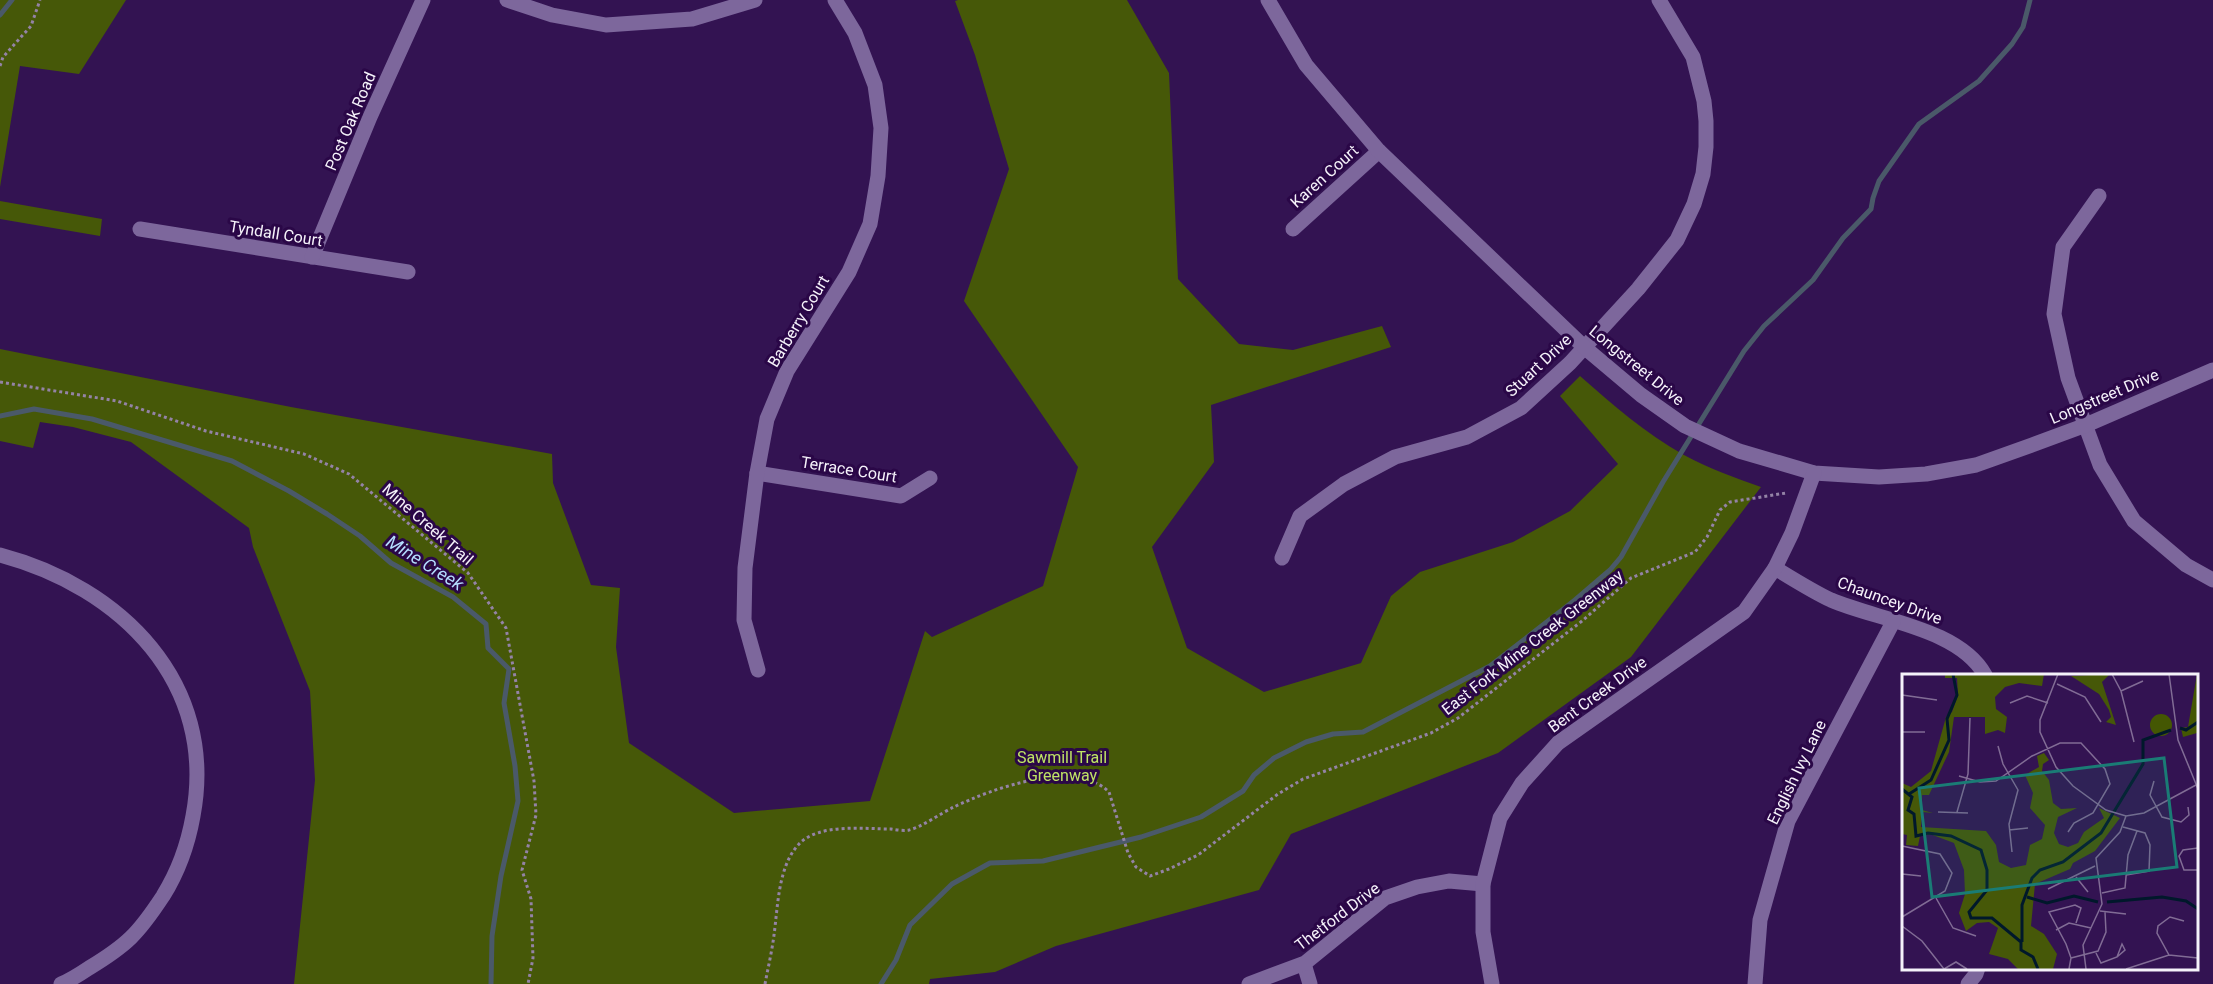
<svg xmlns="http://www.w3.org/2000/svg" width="2213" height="984" font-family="Roboto,sans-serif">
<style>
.green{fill:#465808}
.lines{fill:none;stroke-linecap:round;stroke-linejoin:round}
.stream{stroke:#4a5969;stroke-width:5}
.path{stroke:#9483a6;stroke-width:3;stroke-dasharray:3 3;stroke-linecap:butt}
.minor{stroke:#7d679c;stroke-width:15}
.tertiary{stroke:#7d679c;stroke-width:15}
.labels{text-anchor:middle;stroke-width:6;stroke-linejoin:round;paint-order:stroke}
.street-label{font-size:16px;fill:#f5f2fa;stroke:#2a0747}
.park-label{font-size:16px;fill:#bfe465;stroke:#2a0747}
.water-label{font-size:18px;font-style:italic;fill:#b4ddfe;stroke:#2a0747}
.inset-river{fill:none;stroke:#00182b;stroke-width:3}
.inset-road{fill:none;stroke:#816c95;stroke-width:1.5}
.view{fill:#1a7c75;fill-opacity:0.15;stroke:#1a7c75;stroke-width:3}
.inset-edge{fill:none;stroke:#f5f2fa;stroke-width:3}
</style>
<rect width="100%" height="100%" fill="#331352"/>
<g class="green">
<path d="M0,0H126L79,74L20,66L0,187Z"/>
<path d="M958,0H1127L1169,73L1178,279L1239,344L1293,350L1382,326L1391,347L1211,405L1214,462L1152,547L1187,648L1264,692L1361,663L1391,596L1420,572L1513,542L1570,511L1618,464L1560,396L1580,376C1613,405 1645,433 1684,455C1708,468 1735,478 1761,487L1631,657L1498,753L1291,834L1259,890L1056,946L995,972L930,979L929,984H294L315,780L310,691L253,547L249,528L131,442L73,427L40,422L33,448L0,441V349L291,407L552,454L553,483L591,585L620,588L616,647L629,743L734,813L870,801L925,631L932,637L1043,586L1078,467L964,301L1009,169L975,55L955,1Z"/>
<path d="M0,201L102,219L100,236L0,219Z"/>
</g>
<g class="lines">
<g class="stream">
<path d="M0,15L12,0"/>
<path d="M0,416L34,409L92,419L232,461L289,491L327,514L360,536L391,563L453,597L486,624L488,648L509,669L504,703L515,766L518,801L501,876L492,936L491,984"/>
<path d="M881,984L896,960L910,925L952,884L990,863L1043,861L1141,837L1201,817L1243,791L1254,775L1274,758L1306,742L1333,734L1363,732L1490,666L1575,600L1610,570L1621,557L1663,482L1744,351L1764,326L1813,280L1843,238L1871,209L1873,198L1879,181L1919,124L1979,81L2012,44L2023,27L2030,0"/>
</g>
<g class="path">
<path d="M0,66L3,57L31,26L40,0"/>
<path d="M0,382L117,401L206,431L304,454L349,474L468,573L506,628L534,781L536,815L522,870L531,899L533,958L528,984"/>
<path d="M765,984C768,968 772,951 774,935C778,906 778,866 799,844C819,823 864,829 891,829C897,830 904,831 909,830C922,827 941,813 954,807C991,789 1075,758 1109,792L1128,853L1136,867L1150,876L1169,869L1198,855L1278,794L1303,779L1431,733L1458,718L1582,621L1631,578L1695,552L1707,537L1720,510L1730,502L1786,493"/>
</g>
<g class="minor">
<path d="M507,0L552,15L606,25L692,19L755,0"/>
<path d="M2099,196L2063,247L2054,314L2068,378L2100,465L2134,521L2186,565L2213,580"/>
<path d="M140,229L408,272"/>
<path d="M1293,229L1379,151"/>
<path d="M312,257L370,117L423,0"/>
<path d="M757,473L901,496L930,478"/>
<path d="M0,555C121,587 218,683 193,816C188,844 178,872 163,896C138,934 127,945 89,968C80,974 71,980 61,984"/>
<path d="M1282,558L1300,516L1344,484L1395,457L1467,437L1521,408L1570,363L1638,289L1677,240L1694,204L1703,174L1706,147V121L1704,101L1693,57L1659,0"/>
<path d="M1775,568C1793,579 1812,591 1831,600C1877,620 1959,628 1985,675"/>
<path d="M758,670L744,620L745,568L757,473L767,419L787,371L849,272L870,224L878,176L881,128L875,85L855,33L835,0"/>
<path d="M1304,964L1310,984"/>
<path d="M1249,984L1305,963L1385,898L1417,887L1449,881L1483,884"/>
<path d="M1755,984L1760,920L1788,821L1893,622"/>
<path d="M1968,984L1976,974L1978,968"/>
</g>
<g class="tertiary">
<path d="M1268,0L1306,65L1379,151L1584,347L1641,395L1685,426L1739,451L1814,473L1879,477L1926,474L1976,465L2032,445L2086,425L2213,370"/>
<path d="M1492,984L1483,932V884L1500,818L1522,783L1558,743L1744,612L1775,568L1792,533L1814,473"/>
</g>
</g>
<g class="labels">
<g class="street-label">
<text transform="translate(350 121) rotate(-67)" y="6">Post Oak Road</text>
<text transform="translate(1324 176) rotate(-42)" y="6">Karen Court</text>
<text transform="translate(276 233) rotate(9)" y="6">Tyndall Court</text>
<text transform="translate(798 321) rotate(-59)" y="6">Barberry Court</text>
<text transform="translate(1538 365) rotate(-43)" y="6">Stuart Drive</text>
<text transform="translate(1637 365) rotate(39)" y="6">Longstreet Drive</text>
<text transform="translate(2104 396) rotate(-23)" y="6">Longstreet Drive</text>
<text transform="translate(849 469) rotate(9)" y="6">Terrace Court</text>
<text transform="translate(428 524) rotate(41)" y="6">Mine Creek Trail</text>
<text transform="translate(1890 600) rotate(20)" y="6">Chauncey Drive</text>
<text transform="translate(1532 642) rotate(-38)" y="6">East Fork Mine Creek Greenway</text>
<text transform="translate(1597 694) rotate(-36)" y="6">Bent Creek Drive</text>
<text transform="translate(1796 772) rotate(-64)" y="6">English Ivy Lane</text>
<text transform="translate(1337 916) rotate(-37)" y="6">Thetford Drive</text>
</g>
<g class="park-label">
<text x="1062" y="763">Sawmill Trail<tspan x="1062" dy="18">Greenway</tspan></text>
</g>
<g class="water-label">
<text transform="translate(425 563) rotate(32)" y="6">Mine Creek</text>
</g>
</g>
<g transform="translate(1902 674)">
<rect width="296" height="296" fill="#331352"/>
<path d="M43,0H142L140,12L117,9L103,13L93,23L94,35L105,43L103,59L96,56L83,60V43H52L47,78L27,121H20V136L31,139L20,138L19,153L84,157L94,171L97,188L109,194L124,191L128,171L140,165L143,151L128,134L131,119L123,101L137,93L135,82L142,79L147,86L141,90L140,97L147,106L151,129L159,135L175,134L156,143L152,159L157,170L166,173L176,169L182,158L202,144L197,134L218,144L193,177L171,189L168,195L133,210L129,252L142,260L155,280L151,295H116L106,285L87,280L96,254L87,248L75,249L64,257L57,239L63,220L62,196L52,169L28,160L18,162L16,172L4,171L5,161L0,160V109L9,113L29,97L44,43L50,38L56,21L55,4H43ZM208,0L200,8L214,51L204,48L209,43L207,36L197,20L169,2Z" fill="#465808"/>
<path d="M295,0V59L281,63L279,54L286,53ZM248 51a11 11 0 1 1 22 0a11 11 0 1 1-22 0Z" fill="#445703"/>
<path class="inset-river" d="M278,54L284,56L296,48M0,115L10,123L6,136L12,140L14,162L26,159L49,162L79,176L85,196V216L67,238L69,244H90L119,268V276L131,283L136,295M7,120L29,106L47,66L45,45L55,21L51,0M125,223L145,229L172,222L196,228M205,228L260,223L284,227L296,235M120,268V231L130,204L138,196L161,188L199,159L241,90V66L269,56"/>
<path class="inset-road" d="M156,0L138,46V58L154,93L171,112L204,136L224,142L242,139L294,111M210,0L219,17L232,68M267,0L276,66L296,115M155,10L183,23L199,48M219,17L241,7M0,21L35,26M108,29L125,22L146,29M0,58H23M96,72L101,90L116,116L107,150L110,178M57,102L78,108L94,107L130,82L158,69H179L203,95L208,110L191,139L172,149L166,158M252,107L248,121L260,143L279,148L287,141L286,133M36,138L66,139M55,138L66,100L68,44M221,153L243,159L248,171L247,197L224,201M107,156L126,154M0,172L38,180L50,199L43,217L0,243M296,174L281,176L277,182L282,196H296M0,200L19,202M174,203L186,218M146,215L193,192M200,219L223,214L226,181L235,157M34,224L51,254L74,262M198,237L224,240M0,252L20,267L42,295M154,256L167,249L189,254M194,279L199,289L215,283L220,270L223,276L215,283M267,281L255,259L256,252L268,243L282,247M169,284L196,277L204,258L203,238M42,295L54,288L65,295M167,295L169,284L164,270L147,238L173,231L179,234L174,249M184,295L181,271L200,230L194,184L218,158L224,142M224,295L267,281L296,284"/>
<path class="view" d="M262,84L275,193L30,223L17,114Z"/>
<rect width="296" height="296" class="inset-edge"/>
</g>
</svg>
